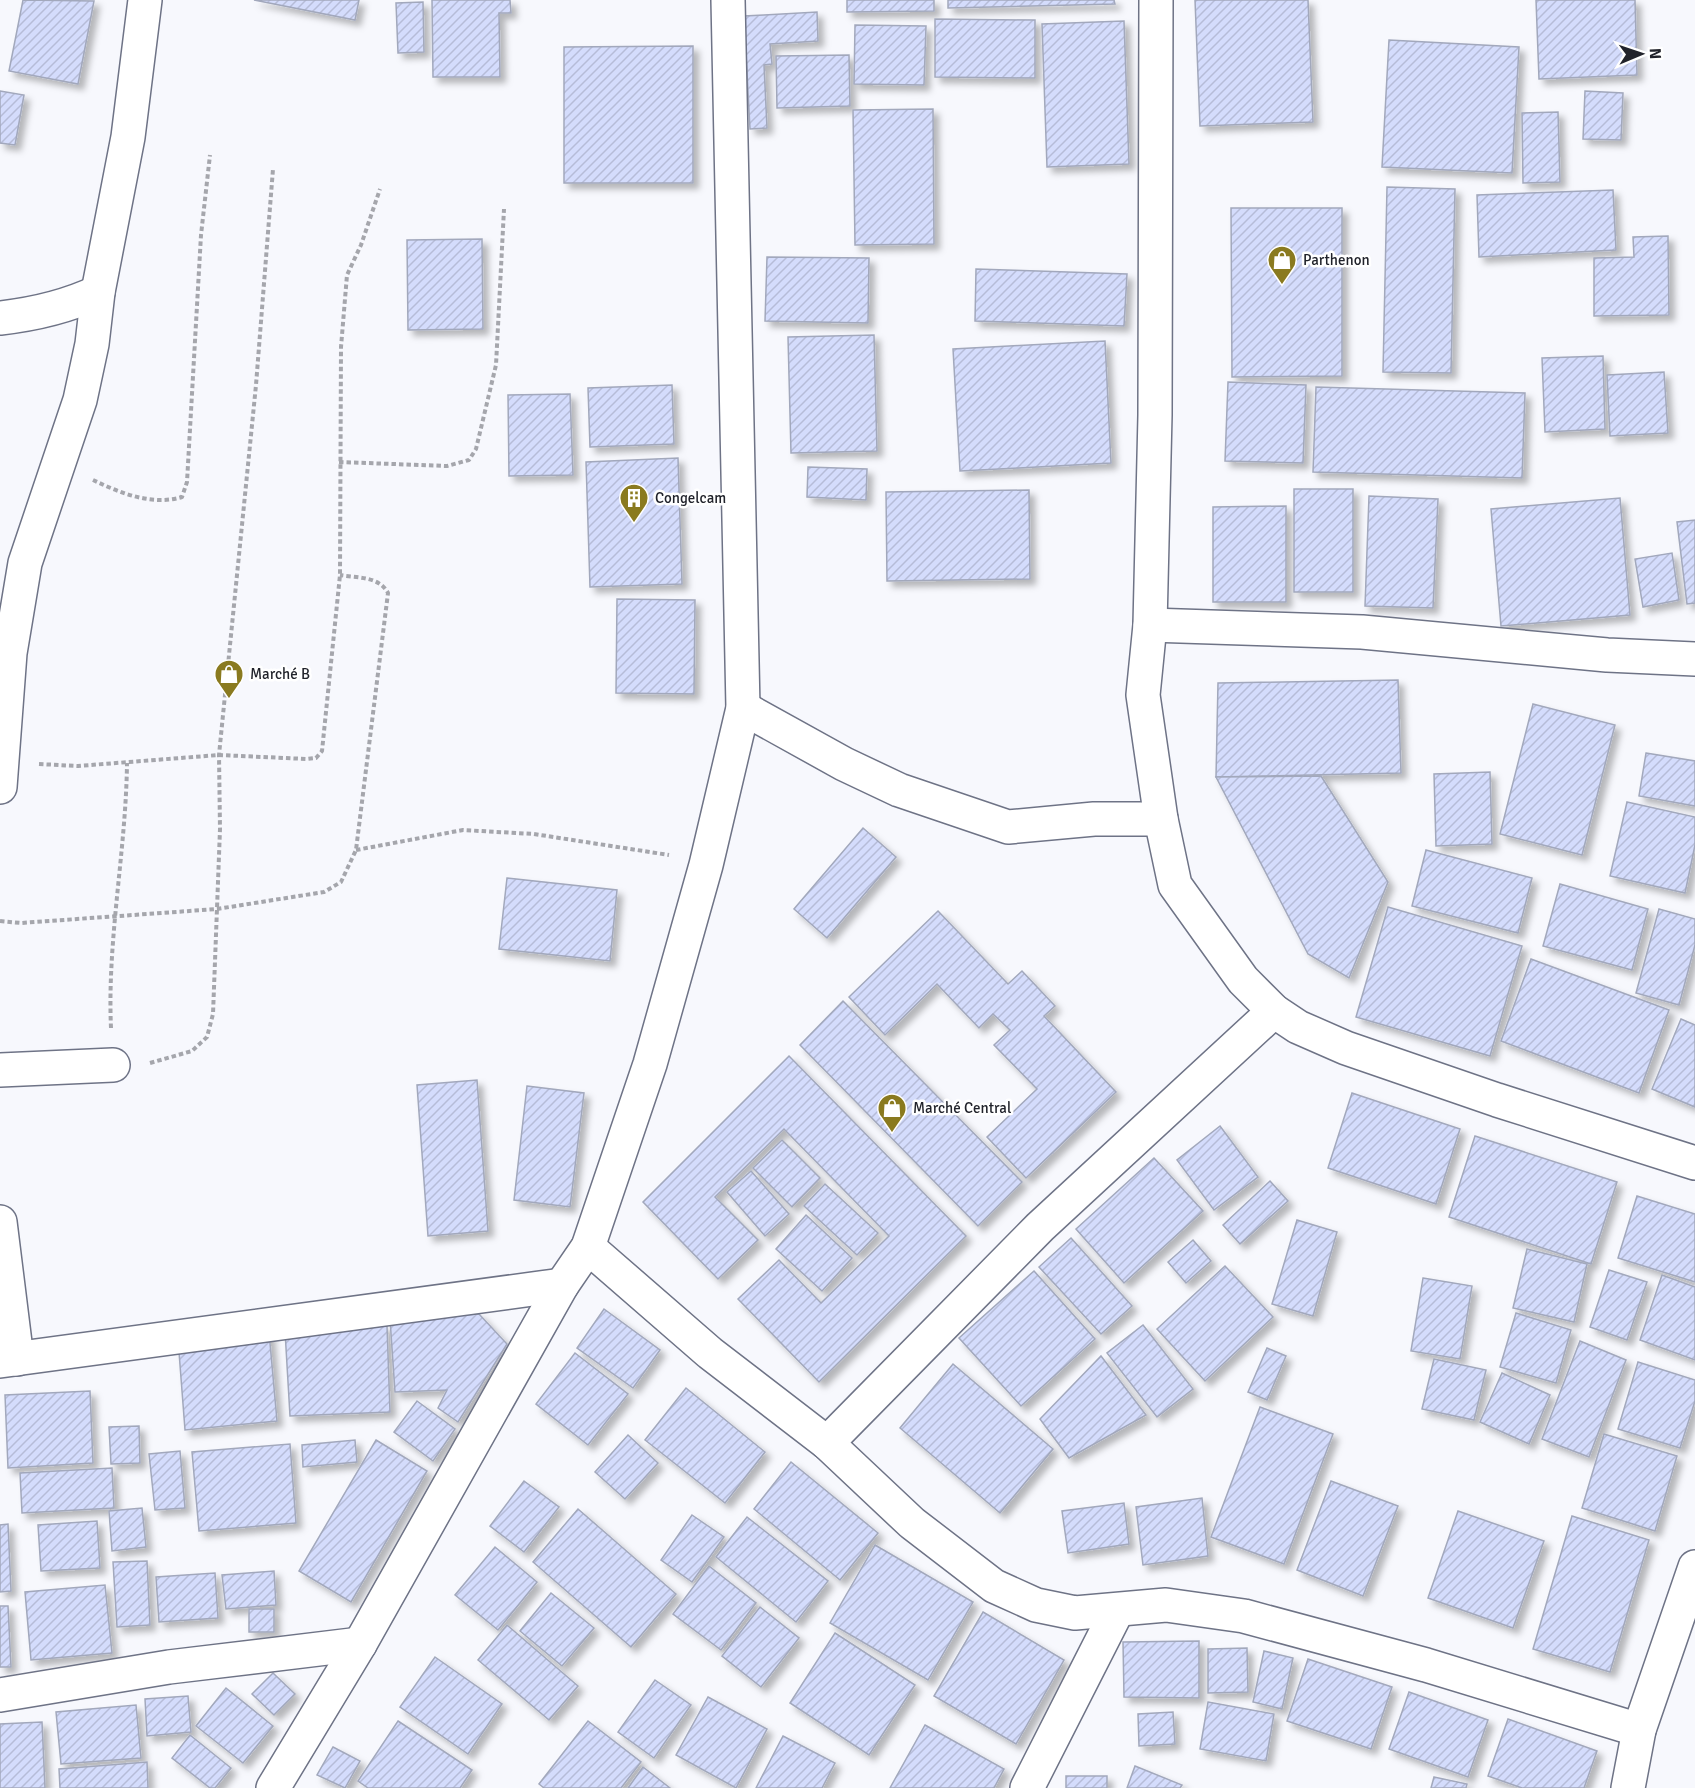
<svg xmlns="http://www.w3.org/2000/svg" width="1695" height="1788" font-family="Signika,sans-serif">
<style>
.building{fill:url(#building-hatch);stroke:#a2a8bc;stroke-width:1.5;filter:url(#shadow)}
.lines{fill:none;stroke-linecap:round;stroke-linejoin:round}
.minor-casing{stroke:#6e7386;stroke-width:36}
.path{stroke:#a5a6ac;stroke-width:4;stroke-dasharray:4.5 3;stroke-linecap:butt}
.minor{stroke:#fff;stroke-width:33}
.labels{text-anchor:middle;stroke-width:5;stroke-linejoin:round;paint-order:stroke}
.poi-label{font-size:15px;fill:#21232b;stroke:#fff;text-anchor:start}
</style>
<defs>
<pattern id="building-hatch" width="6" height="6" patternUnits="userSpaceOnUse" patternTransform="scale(1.5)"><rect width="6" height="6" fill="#d4dcfc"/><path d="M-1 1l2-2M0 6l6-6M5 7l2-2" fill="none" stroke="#b6bcd8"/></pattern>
<filter id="shadow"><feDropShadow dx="5.5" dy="5.5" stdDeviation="3" flood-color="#0004"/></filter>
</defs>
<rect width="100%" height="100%" fill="#f7f8fd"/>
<g class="building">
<path d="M23,0L94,1L78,84L9,71Z"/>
<path d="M254,0H359L355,20Z"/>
<path d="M432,0H510L511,13H499L500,77H433Z"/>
<path d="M847,0H934V11L847,12Z"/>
<path d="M948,0H1114L1115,4L948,8Z"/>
<path d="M1195,0H1308L1313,122L1200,126Z"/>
<path d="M1536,0H1635L1637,75L1539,79Z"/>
<path d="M423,2L424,52L398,53L396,3Z"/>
<path d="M817,12L818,41L770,44L772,64L764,65L767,128L750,129L744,16Z"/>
<path d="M935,19L1035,20V78L935,77Z"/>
<path d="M1124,21L1129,164L1047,167L1042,24Z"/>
<path d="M855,25L926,26L924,85L854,84Z"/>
<path d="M1389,40L1519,47L1512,173L1382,167Z"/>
<path d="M693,46V183H564V47Z"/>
<path d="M849,55L850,106L777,108L776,56Z"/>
<path d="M0,91L24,95L15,145L0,143Z"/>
<path d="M1585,91L1623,93L1621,140L1583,139Z"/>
<path d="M933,109L934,244L855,245L853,110Z"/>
<path d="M1558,112L1560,182L1523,183L1522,113Z"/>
<path d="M1387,187L1455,189L1451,373L1383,372Z"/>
<path d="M1613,190L1616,250L1479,257L1477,195Z"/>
<path d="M1231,208H1342V376L1232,377Z"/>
<path d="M1668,236L1669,315L1594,316V258L1634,257L1633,237Z"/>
<path d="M482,239L483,329L408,330L407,240Z"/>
<path d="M767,257L869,258L868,323L765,321Z"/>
<path d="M976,269L1127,274L1124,326L975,321Z"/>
<path d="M874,335L877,451L791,453L788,337Z"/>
<path d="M1105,341L1111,463L960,471L953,349Z"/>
<path d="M1603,356L1605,429L1545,432L1542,358Z"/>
<path d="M1664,372L1668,433L1610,436L1607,375Z"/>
<path d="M1228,382L1306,385L1303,463L1225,461Z"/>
<path d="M672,385L674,444L590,447L588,388Z"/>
<path d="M1316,387L1525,393L1522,478L1313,472Z"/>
<path d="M570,394L573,475L509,476L508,395Z"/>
<path d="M678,458L682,584L590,587L586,462Z"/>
<path d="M808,467L867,469L866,500L807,497Z"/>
<rect x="1294" y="489" width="59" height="103"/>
<path d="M1029,490L1030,579L887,581L886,492Z"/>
<path d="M1369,496L1438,499L1433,608L1365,606Z"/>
<path d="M1620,498L1630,615L1501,626L1491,509Z"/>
<path d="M1286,506V602H1213V507Z"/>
<path d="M1695,520V603L1687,604L1677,522Z"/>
<path d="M1672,553L1679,600L1643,607L1635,559Z"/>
<path d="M617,599L695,600L694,694L616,693Z"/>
<path d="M1398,680L1401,773L1216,777L1218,683Z"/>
<path d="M1533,704L1615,725L1582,855L1500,834Z"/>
<path d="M1646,753L1695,761V806L1639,796Z"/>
<path d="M1490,772L1492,844L1436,846L1434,774Z"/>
<path d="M1321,776L1388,882L1349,978L1308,954L1216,777Z"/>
<path d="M1627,802L1695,817V845L1685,893L1610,876Z"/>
<path d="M863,828L896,857L827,938L794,909Z"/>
<path d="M1426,850L1532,878L1518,933L1412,906Z"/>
<path d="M507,878L617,890L610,961L499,949Z"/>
<path d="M1560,884L1648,909L1632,970L1543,946Z"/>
<path d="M1388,907L1522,946L1490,1056L1356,1017Z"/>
<path d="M1659,909L1695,919V945L1679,1005L1636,993Z"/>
<path d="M938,911L1008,984L1022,971L1055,1006L1044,1016L1116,1092L1026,1178L987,1137L1037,1089L994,1045L1010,1030L993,1014L979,1028L937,984L885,1035L849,997Z"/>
<path d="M1531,959L1669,1010L1639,1093L1501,1041Z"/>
<path d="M843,1001L1022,1182L978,1226L800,1045Z"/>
<path d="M1681,1019L1695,1025V1107L1652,1089Z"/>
<path d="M789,1056L966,1236L819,1382L738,1299L779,1260L821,1303L889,1236L784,1129L715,1197L758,1240L718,1279L643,1202Z"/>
<path d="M477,1080L488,1231L428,1236L417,1085Z"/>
<path d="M527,1086L584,1093L570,1207L514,1200Z"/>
<path d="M1352,1093L1460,1129L1436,1204L1328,1168Z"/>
<path d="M1220,1126L1258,1177L1214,1210L1177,1160Z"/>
<path d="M1475,1136L1617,1182L1591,1264L1449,1217Z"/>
<path d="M782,1140L820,1178L792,1207L753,1168Z"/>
<path d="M1154,1158L1203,1211L1124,1283L1076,1229Z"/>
<path d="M751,1171L789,1214L765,1236L727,1192Z"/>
<path d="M1270,1181L1288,1201L1240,1244L1223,1225Z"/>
<path d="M825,1184L878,1233L857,1255L804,1206Z"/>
<path d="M1637,1196L1695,1214V1282L1618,1258Z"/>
<path d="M806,1215L852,1258L822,1291L776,1249Z"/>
<path d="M1297,1220L1337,1232L1313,1316L1272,1304Z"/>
<path d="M1071,1238L1132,1306L1101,1334L1039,1267Z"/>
<path d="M1193,1240L1211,1261L1186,1283L1168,1262Z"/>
<path d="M1527,1249L1587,1264L1574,1322L1513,1308Z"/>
<path d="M1225,1266L1273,1317L1205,1381L1157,1329Z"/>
<path d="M1609,1270L1647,1282L1627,1340L1590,1327Z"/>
<path d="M1034,1271L1095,1339L1021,1406L959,1338Z"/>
<path d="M1662,1275L1695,1287V1360L1640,1340Z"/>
<path d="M1423,1278L1472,1286L1460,1359L1411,1351Z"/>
<path d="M604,1309L660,1350L633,1388L577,1348Z"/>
<path d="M1516,1313L1571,1330L1556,1383L1500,1367Z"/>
<path d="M479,1314L507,1344L458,1422L438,1408L447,1390L395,1392L390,1319Z"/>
<path d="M1143,1325L1193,1389L1157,1417L1107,1353Z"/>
<path d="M387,1326L390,1412L290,1416L285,1331Z"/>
<path d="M269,1332L277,1421L185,1430L178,1339Z"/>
<path d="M1580,1341L1626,1360L1589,1457L1542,1439Z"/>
<path d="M1267,1348L1286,1356L1267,1400L1248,1392Z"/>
<path d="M575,1353L628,1394L588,1445L536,1404Z"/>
<path d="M1101,1356L1146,1415L1069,1458L1040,1419Z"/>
<path d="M1434,1359L1486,1370L1474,1420L1422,1409Z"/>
<path d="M1638,1362L1695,1380V1401L1680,1448L1618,1429Z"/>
<path d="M953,1364L1053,1449L1000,1513L900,1428Z"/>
<path d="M1502,1373L1550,1395L1529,1444L1480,1422Z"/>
<path d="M686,1388L765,1452L725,1503L645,1440Z"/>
<path d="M90,1391L93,1463L8,1468L5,1395Z"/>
<path d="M417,1401L455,1429L433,1461L394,1432Z"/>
<path d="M1260,1407L1333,1434L1284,1564L1211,1537Z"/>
<path d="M139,1426L140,1463L111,1464L109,1427Z"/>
<path d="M1604,1434L1677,1456L1655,1531L1582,1508Z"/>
<path d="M628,1435L658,1463L625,1499L595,1472Z"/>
<path d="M355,1440L357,1462L303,1467L302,1445Z"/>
<path d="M376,1440L427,1471L351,1602L299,1571Z"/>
<path d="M290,1444L296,1523L199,1531L192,1452Z"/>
<path d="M180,1451L185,1508L155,1510L149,1454Z"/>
<path d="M791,1462L878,1533L840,1580L754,1509Z"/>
<path d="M112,1468L114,1508L22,1513L20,1473Z"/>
<path d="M524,1481L559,1507L524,1552L490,1526Z"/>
<path d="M1331,1481L1398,1506L1363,1596L1297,1570Z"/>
<path d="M1202,1498L1208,1556L1143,1565L1136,1507Z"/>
<path d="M1124,1503L1129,1544L1068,1553L1062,1511Z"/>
<path d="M142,1508L146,1547L112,1551L109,1511Z"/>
<path d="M578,1509L676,1594L631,1647L533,1562Z"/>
<path d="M1458,1511L1544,1541L1513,1628L1428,1598Z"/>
<path d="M692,1515L724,1537L692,1582L661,1560Z"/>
<path d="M1572,1516L1649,1540L1610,1672L1533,1649Z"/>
<path d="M747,1517L828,1581L796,1622L716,1557Z"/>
<path d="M97,1521L100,1568L41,1571L38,1525Z"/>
<path d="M8,1524L11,1591L0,1592V1525Z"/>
<path d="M875,1545L973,1602L928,1680L830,1623Z"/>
<path d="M495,1547L537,1582L498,1630L455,1595Z"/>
<path d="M147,1561L150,1625L117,1627L113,1562Z"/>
<path d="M709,1566L756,1603L721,1650L673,1614Z"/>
<path d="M274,1571L276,1605L226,1609L222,1575Z"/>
<path d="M215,1573L218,1618L159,1622L156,1577Z"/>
<path d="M105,1585L112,1653L31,1660L25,1592Z"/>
<path d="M551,1593L594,1628L562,1666L520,1631Z"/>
<path d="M0,1606H8L11,1667H0Z"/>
<path d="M760,1607L799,1638L761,1687L722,1656Z"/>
<rect x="249" y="1609" width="25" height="23"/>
<path d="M983,1612L1064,1660L1016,1744L934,1696Z"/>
<path d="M507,1625L578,1686L549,1720L478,1660Z"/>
<path d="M835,1633L915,1685L869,1755L790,1703Z"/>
<path d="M1199,1641V1698L1124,1697L1123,1642Z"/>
<path d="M1247,1648L1248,1692L1208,1693V1649Z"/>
<path d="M1264,1651L1293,1658L1282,1709L1253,1702Z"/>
<path d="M435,1657L502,1704L468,1754L400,1707Z"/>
<path d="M1308,1659L1392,1687L1371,1749L1287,1721Z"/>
<path d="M273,1673L295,1694L274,1715L252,1694Z"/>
<path d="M655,1680L691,1705L654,1758L618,1732Z"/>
<path d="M226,1688L273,1726L243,1763L196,1726Z"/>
<path d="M1409,1692L1488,1720L1468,1777L1389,1749Z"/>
<path d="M188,1696L191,1732L147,1736L145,1699Z"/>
<path d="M708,1697L767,1729L736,1788L676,1755Z"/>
<path d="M1208,1702L1274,1714L1266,1761L1200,1749Z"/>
<path d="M136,1705L141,1758L61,1764L56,1712Z"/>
<path d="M1173,1712L1175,1744L1139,1746L1138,1714Z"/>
<path d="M1508,1719L1597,1751L1584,1788H1522L1488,1776Z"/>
<path d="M398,1721L472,1770L460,1788H368L358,1781Z"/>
<path d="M588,1721L641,1762L621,1788H544L539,1784Z"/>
<path d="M42,1722L45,1788H0V1724Z"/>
<path d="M925,1725L1004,1769L994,1788H890Z"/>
<path d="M190,1735L231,1768L215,1788H210L172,1758Z"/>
<path d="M783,1736L835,1763L822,1788H756Z"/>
<path d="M333,1747L360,1761L345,1788L317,1775Z"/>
<path d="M147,1762L148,1788H60L59,1769Z"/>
<path d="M1135,1766L1182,1785L1180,1788H1127Z"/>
<path d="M643,1767L670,1788H628Z"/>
<rect x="1066" y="1776" width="41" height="12"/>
<path d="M1434,1777L1467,1784L1466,1788H1431Z"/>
</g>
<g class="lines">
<g class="minor-casing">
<g id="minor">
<path d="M1156,0L1155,415L1150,625L1143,695L1161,819L1175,885L1243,980L1274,1011L1298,1027L1346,1048L1497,1100L1695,1163"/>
<path d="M0,318C36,314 66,307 98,292"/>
<path d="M1150,625L1362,632L1607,655L1695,659"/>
<path d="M743,708L844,764L899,790L1008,827L1094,819H1161"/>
<path d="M0,787L10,653L25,563L80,400L92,344L98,292L128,137L145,0"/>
<path d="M0,1070L113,1065"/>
<path d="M0,1222L17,1359"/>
<path d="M588,1247L710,1353L827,1443L912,1523L994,1586L1036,1605L1075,1613L1166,1605L1244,1616L1426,1665L1639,1730"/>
<path d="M0,1361L562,1285"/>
<path d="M827,1443L1040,1227L1274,1011"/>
<path d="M0,1695L169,1667L360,1644"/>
<path d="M273,1788L360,1644L562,1285L588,1247L650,1064L706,865L743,708L728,0"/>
<path d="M1027,1788L1117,1611"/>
<path d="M1628,1788L1639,1730L1695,1567"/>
</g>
</g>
<g class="path">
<path d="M339,462L447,466L469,460L476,449L496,365L504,209"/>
<path d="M93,480C120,493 152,506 182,497L187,482L201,235L210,155"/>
<path d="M39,764L78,766L219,755L307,759L316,758L322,751L340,575L341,347L347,275L361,245L380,189"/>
<path d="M356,850L463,830L534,834L669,855"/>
<path d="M0,921L21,923L217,909L324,892L341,882L356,850L388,593C379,576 357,578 340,575"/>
<path d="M111,1028C107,940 126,851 127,763"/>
<path d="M150,1063L192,1051L207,1037L213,1014L220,829L219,755L256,385L273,169"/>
</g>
<use href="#minor" class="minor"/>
</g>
<defs>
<g id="shop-pin" transform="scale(1.5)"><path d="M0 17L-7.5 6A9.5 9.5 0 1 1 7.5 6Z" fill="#8a7a1f" stroke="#fff"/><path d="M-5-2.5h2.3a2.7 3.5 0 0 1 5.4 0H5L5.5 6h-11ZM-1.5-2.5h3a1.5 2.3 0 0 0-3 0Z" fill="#fff"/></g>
<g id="building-pin" transform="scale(1.5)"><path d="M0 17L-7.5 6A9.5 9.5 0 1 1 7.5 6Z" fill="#8a7a1f" stroke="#fff"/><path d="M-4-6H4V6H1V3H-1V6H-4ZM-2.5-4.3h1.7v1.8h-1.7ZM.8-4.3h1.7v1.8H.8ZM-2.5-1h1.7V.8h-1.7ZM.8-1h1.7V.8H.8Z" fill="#fff"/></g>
</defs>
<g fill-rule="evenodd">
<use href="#shop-pin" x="1282" y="260"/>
<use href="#building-pin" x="634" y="498"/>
<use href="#shop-pin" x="229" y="674"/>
<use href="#shop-pin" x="892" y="1108"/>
</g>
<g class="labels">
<g class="poi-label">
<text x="1303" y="265">Parthenon</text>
<text x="655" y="503">Congelcam</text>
<text x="250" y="679">Marché B</text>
<text x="913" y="1113">Marché Central</text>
</g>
</g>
<g transform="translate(1641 54) rotate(88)" stroke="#ffffff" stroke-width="4.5" paint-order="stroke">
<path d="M0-4.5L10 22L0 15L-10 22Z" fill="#21232b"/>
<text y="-9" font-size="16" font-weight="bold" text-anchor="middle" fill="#21232b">N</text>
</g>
</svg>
